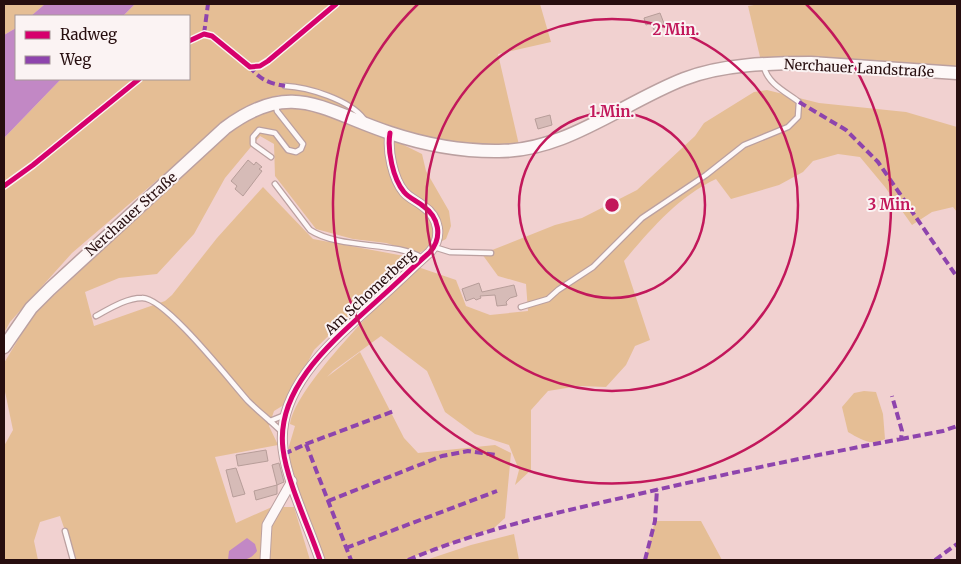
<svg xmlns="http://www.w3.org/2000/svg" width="961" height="564" font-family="Merriweather,serif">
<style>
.green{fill:#e5be95}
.water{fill:#c288c5}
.building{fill:#d6bbb7;stroke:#b79d99}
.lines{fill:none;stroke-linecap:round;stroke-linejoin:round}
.lane-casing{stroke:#bba0a0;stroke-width:7}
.street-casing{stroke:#bba0a0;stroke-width:11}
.secondary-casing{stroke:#bba0a0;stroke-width:15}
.lane{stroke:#fdf8f8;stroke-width:4.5}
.street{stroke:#fdf8f8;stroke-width:9}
.secondary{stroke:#fdf8f8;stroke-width:12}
.quiet{stroke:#8e44ad;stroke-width:4;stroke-dasharray:8 4;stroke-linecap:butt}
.cycleway-casing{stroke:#fbf3f3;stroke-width:8}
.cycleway{stroke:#d6006c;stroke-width:5}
.ring{fill:none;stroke:#c2185b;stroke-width:2.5}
.labels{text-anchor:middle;stroke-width:4;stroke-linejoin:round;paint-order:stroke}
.street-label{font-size:14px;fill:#270e0f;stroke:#fbf3f3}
.centre{fill:#c2185b;stroke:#fbf3f3;stroke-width:2.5}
.ring-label{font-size:15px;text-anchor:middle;font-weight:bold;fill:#c2185b;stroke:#fbf3f3;stroke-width:4;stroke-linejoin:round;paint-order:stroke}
</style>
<rect width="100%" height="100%" fill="#f1d1d0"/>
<g class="green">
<path d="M4,4H45L31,16H16V28L4,35Z"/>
<path d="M135,4H540L551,42L498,54L519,145L497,147L427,139L380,126L325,101L309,97L279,95L267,99L231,117L72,253L10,322L4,333V138L61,79H189V16H123Z"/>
<path d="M760,4H957V70L761,61L748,6Z"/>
<path d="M767,90L819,103L906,112L957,127V212L953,207L932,212L912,225L885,187L860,157L838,154L813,161L803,172L779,185L731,199L716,179C678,197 651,229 624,261L650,340L635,346L626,365L606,387L579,386L548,391L531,410V470L515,485L519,470L509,445L475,434L445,412L427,371L381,336L333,371L327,377L360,352L404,438L418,453L495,445L511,453L505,518L494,528L404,560H321L287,453L295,426L290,424C296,385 386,298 415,266L456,280L466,306L490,315L528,311L526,284L498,276L482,254L555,225L582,218L637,190L695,136L704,123L754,92Z"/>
<path d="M290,103L349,118L422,154L426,171L449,211L451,226L446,239L419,253L386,243L353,239L316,229L275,176L274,144L260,136L225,178L194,234L157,274L119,278L85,292L94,326L165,301L172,295L217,238L263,187L313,239L415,258L359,306L314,350L287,403L274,411L269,426L278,445L215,457L236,523L272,507H294L310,560H75L60,516L40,522L34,541L38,560H4V446L13,430L4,387V363L33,315L239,122Z"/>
<path d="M864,391L876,392L883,414L885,439C870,446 862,440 848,432L842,407L854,393Z"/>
<path d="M655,521H701L722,560H645Z"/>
<path d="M514,534L519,560H426L471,545Z"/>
</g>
<g class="water">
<path d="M45,4H135L123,16H31Z"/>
<path d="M16,28V79H61L4,138V35Z"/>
<path d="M247,538L255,544L257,551C249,562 241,560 228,560L229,551Z"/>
</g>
<g class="building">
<path d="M660,13L665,26L654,30L651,23L646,25L644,18Z"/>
<path d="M550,115L552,125L538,129L535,119Z"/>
<path d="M248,160L254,165L256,162L262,167L259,169L262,171L243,196L235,189L237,186L231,181Z"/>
<path d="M479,283L482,292L514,285L517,296L510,298L506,302L507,305L497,306L495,295L480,296L481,298L476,300L474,298L466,301L462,289Z"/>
<path d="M266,450L268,461L238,466L236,455Z"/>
<path d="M279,463L284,482L277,485L272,465Z"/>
<path d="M236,468L245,494L233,497L226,470Z"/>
<path d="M277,485V494L256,500L254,491Z"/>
</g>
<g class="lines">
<g class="lane-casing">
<g id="lane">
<path d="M285,86C308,87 350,100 364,119"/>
<path d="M271,157L253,144V137L259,130L275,133L288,150L296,152L301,149L303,144L277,111L276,106"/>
<path d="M275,184L310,230C341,250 397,241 422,258"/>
<path d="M434,247L450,252L491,253"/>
<path d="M521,307L548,299L558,290L593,267L642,218L706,175L744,145L788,127L798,117L799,102C786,92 768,84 764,67"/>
<path d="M96,316C109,309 126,298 142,298C165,297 230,381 248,401C259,412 271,421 282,432"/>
<path d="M270,421L285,415"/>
<path d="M65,531L73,560"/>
</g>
</g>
<g class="street-casing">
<g id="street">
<path d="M265,560L267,525L292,481"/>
<path d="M320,560C309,527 287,482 283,449C275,385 339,336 380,298C397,283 413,267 430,252C443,237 439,217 423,206C417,201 409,198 404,192C393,179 387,150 390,133"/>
</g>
</g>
<g class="secondary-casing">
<path id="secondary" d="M4,347L31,308L50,289L225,128C292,78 323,111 390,133C423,144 460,151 495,151C564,153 622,103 684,79C722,64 770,63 811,63L957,73"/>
</g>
<use href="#lane" class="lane"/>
<use href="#street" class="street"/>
<use href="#secondary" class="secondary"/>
<g class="quiet">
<path d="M204,34L208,4"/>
<path d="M249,66C260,79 267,83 285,86"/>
<path d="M799,102L846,130L878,162L957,277"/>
<path d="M901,439L943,431L957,426"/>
<path d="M306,444L394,411"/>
<path d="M284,454L306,444L351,560"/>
<path d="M328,501L442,456L468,451L496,455"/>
<path d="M346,548L497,491"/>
<path d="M408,560C479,530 555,513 630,496C720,475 810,456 901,439L902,431L892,396"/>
<path d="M645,560L655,521L657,489"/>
<path d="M935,560L957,544"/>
</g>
<g class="cycleway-casing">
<g id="cycleway">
<path d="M189,41L204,34L212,36L250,67L260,66L268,61L336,4"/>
<path d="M4,186L33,165L139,79"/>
<path d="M320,560C309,527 287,482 283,449C275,385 339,336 380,298C397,283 413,267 430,252C443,237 439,217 423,206C417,201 409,198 404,192C393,179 387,150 390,133"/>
</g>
</g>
<use href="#cycleway" class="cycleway"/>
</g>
<g class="ring">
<circle cx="612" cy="205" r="93"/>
<circle cx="612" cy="205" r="186"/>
<path d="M806 4A279 279 0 1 1 418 4"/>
</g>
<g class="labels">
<g class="street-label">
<text transform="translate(859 68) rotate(3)" y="5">Nerchauer Landstraße</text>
<text transform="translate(131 214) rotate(-42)" y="5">Nerchauer Straße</text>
<text transform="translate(370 292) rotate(-43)" y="5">Am Schomerberg</text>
</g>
</g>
<circle cx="612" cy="205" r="8" class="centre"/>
<g class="ring-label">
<text x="676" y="35">2 Min.</text>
<text x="612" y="117">1 Min.</text>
<text x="891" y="210">3 Min.</text>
</g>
<rect width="961" height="564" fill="none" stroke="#270e0f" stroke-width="10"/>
<rect x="15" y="15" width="175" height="65" fill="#fbf3f3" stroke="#a69798"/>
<rect x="25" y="31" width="25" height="8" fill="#d6006c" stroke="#a69798"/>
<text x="60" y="40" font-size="15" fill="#270e0f">Radweg</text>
<rect x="25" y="56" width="25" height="8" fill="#8e44ad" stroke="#a69798"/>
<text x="60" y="65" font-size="15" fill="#270e0f">Weg</text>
</svg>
